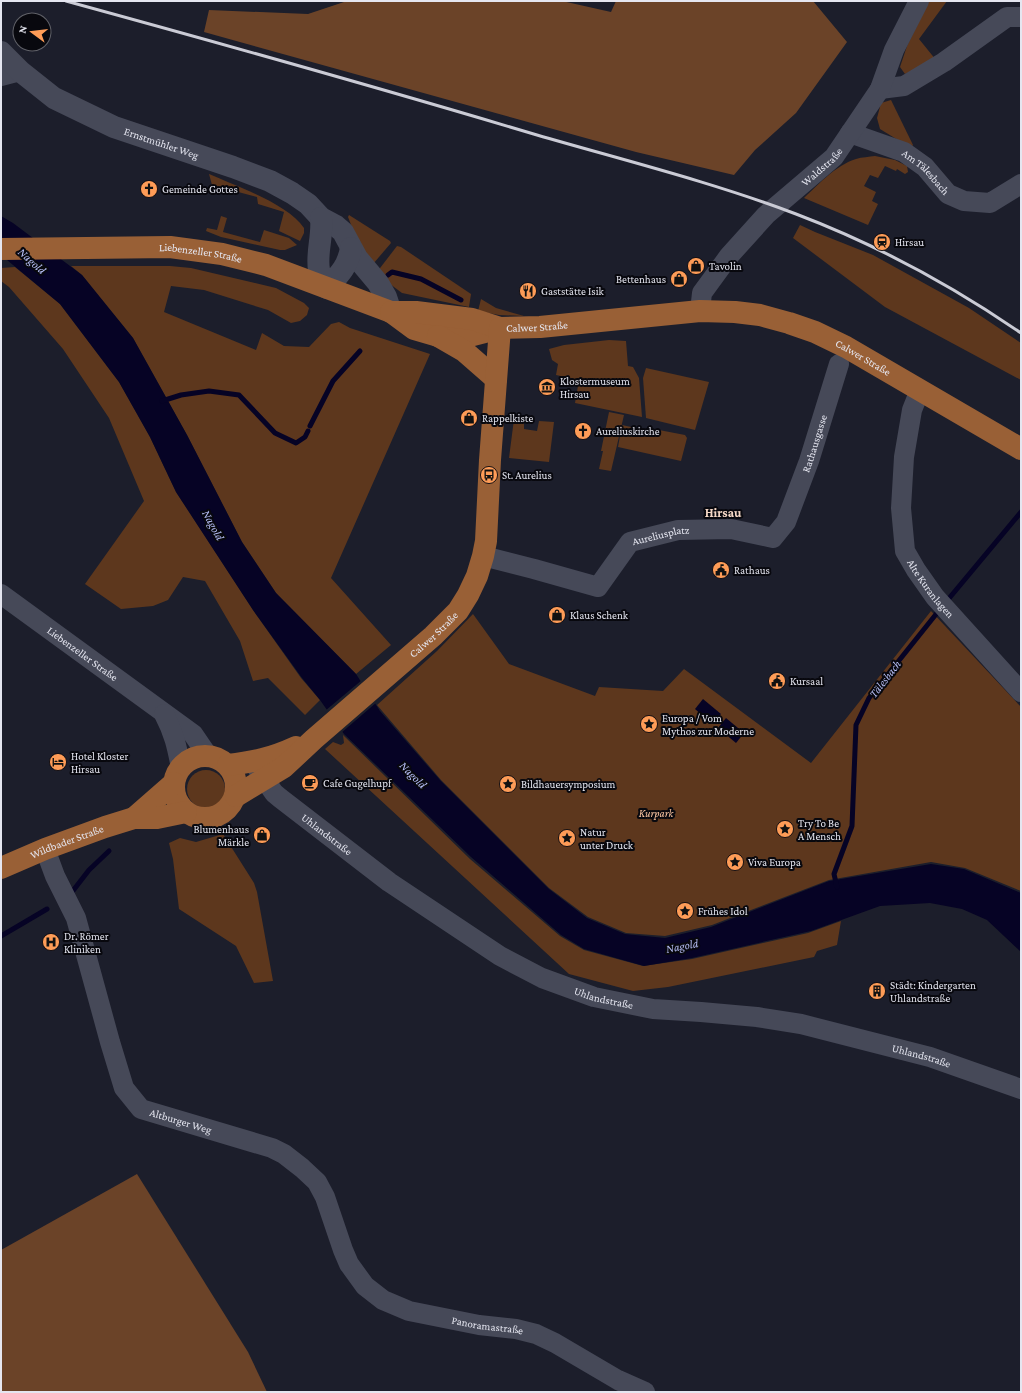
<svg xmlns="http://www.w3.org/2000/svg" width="1022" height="1393" font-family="'Crimson Pro',serif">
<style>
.green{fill:#5d371d}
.forest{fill:#6b4328}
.water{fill:#060325}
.pier{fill:#1c1e2b}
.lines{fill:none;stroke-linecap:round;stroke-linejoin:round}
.stream{stroke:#060325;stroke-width:5}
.minor{stroke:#464958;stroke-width:20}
.secondary{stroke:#464958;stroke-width:22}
.primary{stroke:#996036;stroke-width:22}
.rail{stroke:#cacbd5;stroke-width:3}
.labels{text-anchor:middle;stroke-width:4;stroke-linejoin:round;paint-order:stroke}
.street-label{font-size:11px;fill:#e5e6f0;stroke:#08080e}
.poi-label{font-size:11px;fill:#e5e6f0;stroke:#08080e;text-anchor:start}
.park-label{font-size:11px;font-style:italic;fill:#fec7a3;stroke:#08080e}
.water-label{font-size:12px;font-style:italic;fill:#b7bff6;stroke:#08080e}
.quarter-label{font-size:13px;font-weight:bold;fill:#f5d8c7;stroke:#08080e}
</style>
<rect width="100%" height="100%" fill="#1c1e2b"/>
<g class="green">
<path d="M929,1H947L919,39L936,60L905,74L900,67L907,46Z"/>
<path d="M891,100L913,145L911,148L880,129L877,118L881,103Z"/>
<path d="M875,156L895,160L907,166L908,172L905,174L897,169L896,171L885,166L878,178L870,175L864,186L876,192L872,201L878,204L868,225L804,198C819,184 836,165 856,159C862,157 869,157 875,156Z"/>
<path d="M209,174C236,186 288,204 304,228V233L300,241L279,231L284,212L258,204L257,197L212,185Z"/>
<path d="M349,215L390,241L391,243L373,264L359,245L348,217Z"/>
<path d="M221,216L227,218L223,232L260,242L264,230L289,238L297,245L285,250H280L221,237L206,231L207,228L217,230Z"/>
<path d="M800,225L815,232L873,255L969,308L1021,343V380L885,307L793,238Z"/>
<path d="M397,246L401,247L471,294L469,307L402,293L382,278L377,272Z"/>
<path d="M71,266H170L191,268L276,288L304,303L309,308L307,315L300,321L291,323L268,310L204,290L171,286L164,312L256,350L262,333L284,346L309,347L331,324L339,322L350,328L430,354L331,578L391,645L356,674L276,593L242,542L187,435L133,338L82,275Z"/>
<path d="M15,267L60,304L119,382L150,437L176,492L253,610L301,678L320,700L305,715L268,678L253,681L240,641L205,581L183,577L168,600L153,606L121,609L85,584L144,501L109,418L63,349L9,287L1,281V268Z"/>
<path d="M481,299L496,308L524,316L499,315L478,311Z"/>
<path d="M609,340L626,341L628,366L633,367L639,378L642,417L575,403L579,380L556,375L558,364L552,360L549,349L564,345Z"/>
<path d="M646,368L709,382L695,430L646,418L643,378Z"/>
<path d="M609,412L624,415L611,471L599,469L603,451H601Z"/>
<path d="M514,419L524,421V429L537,431L539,421L554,422L549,462L509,458Z"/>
<path d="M622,425L658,433L659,430L685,435L687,438L681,461L618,447Z"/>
<path d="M931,611L1021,707V891L965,868L931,862L829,880L712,925L665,936L626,933L588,917L549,888L441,780L377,705L437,651L473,614L509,664L595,696L599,687L663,691L684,669L811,763Z"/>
<path d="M343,735L470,859L560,936L584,950L643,966L692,959L808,933L841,921L837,945L817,951L814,957L668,987L633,991L569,974L325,749L333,742L341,745L344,743Z"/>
<circle cx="206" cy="789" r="19"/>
<path d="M223,834L254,883L257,892L273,981L254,983L236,946L179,909L173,859L169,843L180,838L196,842Z"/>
</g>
<g class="forest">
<path d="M347,1H562L611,12L616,1H813L847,42L796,113L755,150L734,175L636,152L204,32L209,10L308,14Z"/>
<path d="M137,1174L248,1352L267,1392H1V1250Z"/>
</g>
<g class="water">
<path d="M1,216L13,223L82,275L133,338L187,435L242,542L276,593L356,674L380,711L440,780L549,889L587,918L625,934L665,938L711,927L829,881L931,864L964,869L1021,893V952L987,920L962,909L930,903L880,906L811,931L692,958L644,966L584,949L561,935L471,857L344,734L320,700L302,678L253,610L176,492L150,437L119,382L60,304L1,255Z"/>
<path d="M703,699L721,714L712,724L695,709Z"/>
<path d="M726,718L744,733L736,743L718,728Z"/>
</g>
<path class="pier" d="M362,680L377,702L341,733L325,711Z"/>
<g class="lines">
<g class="stream">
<path d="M388,275L392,272L421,279L461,300"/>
<path d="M162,401L181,395L209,391L239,395L275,433L296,443L305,437L308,431"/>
<path d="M310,426L333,381L360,351"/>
<path d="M946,602L1021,512"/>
<path d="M837,887L834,874L852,826L856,725L869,698L941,608"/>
<path d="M72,892L89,870L109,851"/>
<path d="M1,936L47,909"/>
</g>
<g class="minor">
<path d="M1,76L20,71"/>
<path d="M880,89L904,86L944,62L1007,17H1021"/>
<path id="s1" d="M850,133L904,152L925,167L948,194L964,201L990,203L1021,184"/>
<path id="s2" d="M700,311L702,293L729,256L766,215L834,157L880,89L894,50L919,1"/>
<path id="s3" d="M920,390L912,410L904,457L901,508L905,551L916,570L935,597L1021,692"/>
<path id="s4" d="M483,556L534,569L598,587L630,542L678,530L731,529L773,538L786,522L809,461L839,364"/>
<path id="s5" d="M1,594L193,734L208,756"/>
<path d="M164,714C174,733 177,747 181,768"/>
<path id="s6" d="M255,765L274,793L280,798L389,882L500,956L542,978L594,997L653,1009L701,1012L757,1017L801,1024L930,1057L1021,1089"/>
<path id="s7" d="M45,849L55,876L76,918L110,1042L124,1088L141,1109L272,1148L284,1154L302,1168L317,1182L325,1197L343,1250L349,1264L365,1286L383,1300L409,1311L479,1325L516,1329L536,1334L555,1343L618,1380L645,1392"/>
</g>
<g class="secondary">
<path id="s8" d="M1,52L20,71L54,98L114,127L233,167L270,181L292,193L308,204L321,218L336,226L343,232L357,258L378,283L386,297L391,312"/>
<path d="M321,218C323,236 316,253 319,270C320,276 325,282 327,288C340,274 348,266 351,248"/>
</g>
<g class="primary">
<path id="s9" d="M1,249L170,247L222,254L266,265L391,312L414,329L438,336H469L500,328L540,327L700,311L735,312L760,315L789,323L815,332L846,347L1021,449"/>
<path d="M391,312H416L472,319L500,328"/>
<path d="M438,336L464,351L496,379"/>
<circle cx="205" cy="787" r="31"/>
<path d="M228,765C254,762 272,758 296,747"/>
<path id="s10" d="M236,796L284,767L314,739L433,636L458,611L468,595L477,576L483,556L486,541L490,460L500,328"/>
<path d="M134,818L174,783"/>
<path id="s11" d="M1,868L45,849L105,827L134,818H157L186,812"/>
</g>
<path class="rail" d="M66,1C223,44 380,88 537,135C623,160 712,182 796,214C875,244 951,285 1021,333"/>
</g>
<defs>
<g id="church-disc" transform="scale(0.9)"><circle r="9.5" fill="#fe9c57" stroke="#08080e"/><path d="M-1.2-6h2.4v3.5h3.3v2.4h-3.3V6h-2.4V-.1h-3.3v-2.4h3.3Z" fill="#111"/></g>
<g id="station-disc" transform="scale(0.9)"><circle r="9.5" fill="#fe9c57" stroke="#08080e"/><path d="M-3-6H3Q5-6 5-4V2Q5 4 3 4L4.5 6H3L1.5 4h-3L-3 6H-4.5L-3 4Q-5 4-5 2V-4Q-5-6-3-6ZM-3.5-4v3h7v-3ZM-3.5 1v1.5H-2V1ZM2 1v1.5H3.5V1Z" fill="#111"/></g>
<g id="shop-disc" transform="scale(0.9)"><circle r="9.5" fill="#fe9c57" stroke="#08080e"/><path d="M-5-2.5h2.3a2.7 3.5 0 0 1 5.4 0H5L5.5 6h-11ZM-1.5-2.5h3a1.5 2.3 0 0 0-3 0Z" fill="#111"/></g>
<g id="restaurant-disc" transform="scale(0.9)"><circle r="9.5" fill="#fe9c57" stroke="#08080e"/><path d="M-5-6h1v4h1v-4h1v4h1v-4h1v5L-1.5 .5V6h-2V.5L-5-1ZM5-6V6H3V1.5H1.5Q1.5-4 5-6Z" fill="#111"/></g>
<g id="museum-disc" transform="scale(0.9)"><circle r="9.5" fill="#fe9c57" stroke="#08080e"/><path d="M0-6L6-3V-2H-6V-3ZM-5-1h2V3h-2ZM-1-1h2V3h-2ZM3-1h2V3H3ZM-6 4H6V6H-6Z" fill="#111"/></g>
<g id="bus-disc" transform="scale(0.9)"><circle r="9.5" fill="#fe9c57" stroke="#08080e"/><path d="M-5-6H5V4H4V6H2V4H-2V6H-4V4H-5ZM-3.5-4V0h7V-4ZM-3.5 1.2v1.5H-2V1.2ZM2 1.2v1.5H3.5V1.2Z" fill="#111"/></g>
<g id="civic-disc" transform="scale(0.9)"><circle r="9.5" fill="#fe9c57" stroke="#08080e"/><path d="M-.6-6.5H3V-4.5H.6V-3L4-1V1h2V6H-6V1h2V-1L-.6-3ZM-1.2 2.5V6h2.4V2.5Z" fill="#111"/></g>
<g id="sight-disc" transform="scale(0.9)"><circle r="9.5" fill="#fe9c57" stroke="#08080e"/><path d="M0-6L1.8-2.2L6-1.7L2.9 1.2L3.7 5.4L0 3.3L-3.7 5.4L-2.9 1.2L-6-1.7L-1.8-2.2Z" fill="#111"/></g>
<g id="hotel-disc" transform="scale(0.9)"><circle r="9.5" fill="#fe9c57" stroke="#08080e"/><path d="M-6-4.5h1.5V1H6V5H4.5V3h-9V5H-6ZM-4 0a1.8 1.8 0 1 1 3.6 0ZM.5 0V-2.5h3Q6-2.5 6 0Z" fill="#111"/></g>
<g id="cafe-disc" transform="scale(0.9)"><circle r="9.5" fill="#fe9c57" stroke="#08080e"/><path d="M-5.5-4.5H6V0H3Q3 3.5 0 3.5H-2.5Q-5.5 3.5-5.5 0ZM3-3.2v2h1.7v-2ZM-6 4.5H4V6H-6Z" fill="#111"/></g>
<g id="hospital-disc" transform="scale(0.9)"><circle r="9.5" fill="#fe9c57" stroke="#08080e"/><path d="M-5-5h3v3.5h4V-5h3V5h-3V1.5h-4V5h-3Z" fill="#111"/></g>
<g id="building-disc" transform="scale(0.9)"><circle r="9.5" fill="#fe9c57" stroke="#08080e"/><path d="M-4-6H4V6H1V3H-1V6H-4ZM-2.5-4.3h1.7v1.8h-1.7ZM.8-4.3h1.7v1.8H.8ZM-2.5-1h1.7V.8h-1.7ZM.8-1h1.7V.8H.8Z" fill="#111"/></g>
</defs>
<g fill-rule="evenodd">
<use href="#church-disc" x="149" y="189"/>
<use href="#station-disc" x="882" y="242"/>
<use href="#shop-disc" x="696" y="266"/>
<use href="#shop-disc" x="679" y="279"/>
<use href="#restaurant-disc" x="528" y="291"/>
<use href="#museum-disc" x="547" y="387"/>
<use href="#shop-disc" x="469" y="418"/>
<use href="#church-disc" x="583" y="431"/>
<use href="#bus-disc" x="489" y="475"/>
<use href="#civic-disc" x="721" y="570"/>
<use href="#shop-disc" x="557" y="615"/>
<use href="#civic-disc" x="777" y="681"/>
<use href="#sight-disc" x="649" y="724"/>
<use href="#hotel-disc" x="58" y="762"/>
<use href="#cafe-disc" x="310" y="783"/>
<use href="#sight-disc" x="508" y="784"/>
<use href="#sight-disc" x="785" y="829"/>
<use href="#shop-disc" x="262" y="835"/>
<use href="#sight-disc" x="567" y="838"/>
<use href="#sight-disc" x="735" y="862"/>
<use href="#sight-disc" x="685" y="911"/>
<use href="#hospital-disc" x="51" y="942"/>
<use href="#building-disc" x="877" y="991"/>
</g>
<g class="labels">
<g class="street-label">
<text dy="4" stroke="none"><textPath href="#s8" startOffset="187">Ernstmühler Weg</textPath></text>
<text dy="4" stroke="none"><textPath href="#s2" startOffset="193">Waldstraße</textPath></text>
<text dy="4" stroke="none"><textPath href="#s1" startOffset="87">Am Tälesbach</textPath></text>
<text dy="4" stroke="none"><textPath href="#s9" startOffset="200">Liebenzeller Straße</textPath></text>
<text dy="4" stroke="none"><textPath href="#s9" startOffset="554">Calwer Straße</textPath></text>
<text dy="4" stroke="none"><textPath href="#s9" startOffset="890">Calwer Straße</textPath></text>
<text dy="4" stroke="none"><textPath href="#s4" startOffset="424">Rathausgasse</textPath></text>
<text dy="4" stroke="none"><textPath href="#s4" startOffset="206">Aureliusplatz</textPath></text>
<text dy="4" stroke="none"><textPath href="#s3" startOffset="209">Alte Kuranlagen</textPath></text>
<text dy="4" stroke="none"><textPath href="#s10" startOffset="256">Calwer Straße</textPath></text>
<text dy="4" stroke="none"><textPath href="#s5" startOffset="101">Liebenzeller Straße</textPath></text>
<text dy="4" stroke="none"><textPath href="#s6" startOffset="101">Uhlandstraße</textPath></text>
<text dy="4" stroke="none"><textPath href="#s11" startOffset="71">Wildbader Straße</textPath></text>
<text dy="4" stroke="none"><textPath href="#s6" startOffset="425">Uhlandstraße</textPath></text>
<text dy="4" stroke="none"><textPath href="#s6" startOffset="749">Uhlandstraße</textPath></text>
<text dy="4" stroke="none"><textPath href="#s7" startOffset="321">Altburger Weg</textPath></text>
<text dy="4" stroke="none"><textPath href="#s7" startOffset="719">Panoramastraße</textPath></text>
</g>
<g class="poi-label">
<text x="162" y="193">Gemeinde Gottes</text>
<text x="895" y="246">Hirsau</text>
<text x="709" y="270">Tavolin</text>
<text x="666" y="283" text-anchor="end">Bettenhaus</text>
<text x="541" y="295">Gaststätte Isik</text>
<text x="560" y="385">Klostermuseum<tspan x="560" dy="13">Hirsau</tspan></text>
<text x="482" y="422">Rappelkiste</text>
<text x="596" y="435">Aureliuskirche</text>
<text x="502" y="479">St. Aurelius</text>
<text x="734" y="574">Rathaus</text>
<text x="570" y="619">Klaus Schenk</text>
<text x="790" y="685">Kursaal</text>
<text x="662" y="722">Europa / Vom<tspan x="662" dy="13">Mythos zur Moderne</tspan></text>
<text x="71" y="760">Hotel Kloster<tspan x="71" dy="13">Hirsau</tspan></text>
<text x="323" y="787">Cafe Gugelhupf</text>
<text x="521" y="788">Bildhauersymposium</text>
<text x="798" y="827">Try To Be<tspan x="798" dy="13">A Mensch</tspan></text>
<text x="249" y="833" text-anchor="end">Blumenhaus<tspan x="249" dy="13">Märkle</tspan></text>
<text x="580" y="836">Natur<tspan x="580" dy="13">unter Druck</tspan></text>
<text x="748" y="866">Viva Europa</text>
<text x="698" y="915">Frühes Idol</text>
<text x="64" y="940">Dr. Römer<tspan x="64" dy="13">Kliniken</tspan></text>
<text x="890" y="989">Städt: Kindergarten<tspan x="890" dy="13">Uhlandstraße</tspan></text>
</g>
<g class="park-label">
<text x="656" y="817">Kurpark</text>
</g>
<g class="water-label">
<text transform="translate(32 261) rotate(42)" y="4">Nagold</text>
<text transform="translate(213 525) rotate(61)" y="4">Nagold</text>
<text transform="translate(885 679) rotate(-52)" y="4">Tälesbach</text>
<text transform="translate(413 775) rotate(45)" y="4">Nagold</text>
<text transform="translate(682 946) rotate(-11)" y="4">Nagold</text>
</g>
<g class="quarter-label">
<text x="723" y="517">Hirsau</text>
</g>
</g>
<rect width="1022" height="1393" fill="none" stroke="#e5e6f0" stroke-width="4"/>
<g transform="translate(32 32) rotate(285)"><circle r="19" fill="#08080e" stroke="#606168"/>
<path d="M0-3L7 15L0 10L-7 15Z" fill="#fe9c57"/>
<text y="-6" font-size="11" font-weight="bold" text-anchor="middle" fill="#e5e6f0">N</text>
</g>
</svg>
